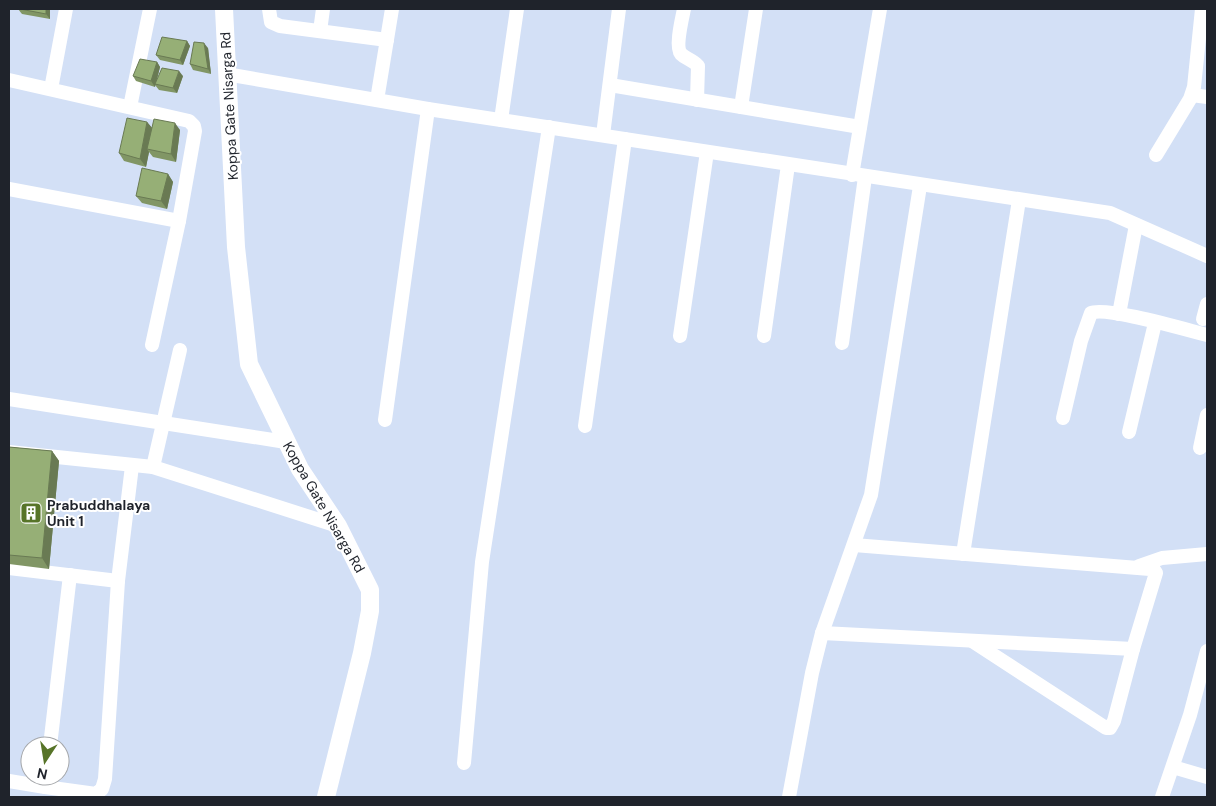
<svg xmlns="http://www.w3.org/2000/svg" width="1216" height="806" font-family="'DM Sans',sans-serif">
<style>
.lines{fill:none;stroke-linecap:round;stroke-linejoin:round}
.minor{stroke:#fff;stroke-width:14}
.tertiary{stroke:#fff;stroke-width:18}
.wall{fill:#819665}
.shaded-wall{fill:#697a53}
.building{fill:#96af76;stroke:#697a53}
.labels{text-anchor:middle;stroke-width:4;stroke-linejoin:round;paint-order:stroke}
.street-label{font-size:14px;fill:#1f232b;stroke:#fff}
.poi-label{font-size:14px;font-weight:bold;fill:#1f232b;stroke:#fff;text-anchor:start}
</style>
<rect width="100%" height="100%" fill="#d3e0f6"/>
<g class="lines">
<g class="minor">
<path d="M269,9L271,22L280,26L387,40"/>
<path d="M684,9C682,19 675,47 681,54C686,59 693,60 698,66L697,100"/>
<path d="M320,31L323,9"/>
<path d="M226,74L428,109L1110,213L1207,256"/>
<path d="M9,80L189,121L194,126L195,131L179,221"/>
<path d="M610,85L860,127"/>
<path d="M51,89L66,9"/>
<path d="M1192,95L1207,97"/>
<path d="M377,100L392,9"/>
<path d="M130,107L150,9"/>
<path d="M741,107L756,9"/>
<path d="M501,120L517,9"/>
<path d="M603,135L619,9"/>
<path d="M1156,155L1190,99L1194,87L1202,9"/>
<path d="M852,175L880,9"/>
<path d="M9,189L179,221L152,345"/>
<path d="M1119,314L1136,225"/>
<path d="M1203,319L1207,304"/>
<path d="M680,336L707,152"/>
<path d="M764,336L788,165"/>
<path d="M842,343L865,177"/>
<path d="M9,399L286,442"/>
<path d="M1063,418L1081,341L1091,313C1105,306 1187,330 1207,335"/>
<path d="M385,420L428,109"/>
<path d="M585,426L625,139"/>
<path d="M1129,432L1155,323"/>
<path d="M1200,448L1207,415"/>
<path d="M9,452L153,467L338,526"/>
<path d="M153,467L180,350"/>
<path d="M963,554L1019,200"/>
<path d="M1139,566L1162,558L1207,554"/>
<path d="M9,568L118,581"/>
<path d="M822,633L1133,649L1156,573L1154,570L1150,569L854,545"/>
<path d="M972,641L1106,728H1110L1114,721L1133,649"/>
<path d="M50,746L70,575"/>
<path d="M464,763L482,562L549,127"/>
<path d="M1173,767L1207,777"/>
<path d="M46,776L45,787L96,794L102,789L105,779L118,581L132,466"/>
<path d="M9,781L45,787"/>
<path d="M789,797L812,673L822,633L871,495L920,186"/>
<path d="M1162,797L1190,715L1207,651"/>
</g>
<path class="tertiary" d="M224,9L236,247L249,364L300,469L338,526L370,590V611L362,653L326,797"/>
</g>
<g class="wall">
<path d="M18,9H50V19L22,14Z"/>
<path d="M187,41L190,46L183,65L160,60L156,55Z"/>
<path d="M208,48L211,74L193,70L190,64Z"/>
<path d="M157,62L160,67L156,83L183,76L177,93L159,90L155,85V87L136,81L133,76Z"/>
<path d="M147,122L152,128L180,130L176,162L153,157L149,152L146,167L124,161L119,153Z"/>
<path d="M168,174L173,182L167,209L142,203L136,196Z"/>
<path d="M9,447L52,451L59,461L49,569L9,564Z"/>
</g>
<g class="shaded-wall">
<path d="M46,9H50V19L46,14Z"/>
<path d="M187,41L190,46L183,65L180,60Z"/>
<path d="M204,43L208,48L211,74L208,69Z"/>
<path d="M157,62L160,67L155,87L151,81Z"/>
<path d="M179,71L183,76L177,93L173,88Z"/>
<path d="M147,122L153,129L147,149L149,152L146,167L140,159Z"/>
<path d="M175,123L180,130L176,162L171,154Z"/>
<path d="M168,174L173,182L167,209L161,201Z"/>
<path d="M52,451L59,461L49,569L42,558Z"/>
</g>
<g class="building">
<path d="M20,9H46V14Z"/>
<path d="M162,37L187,41L180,60L156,55Z"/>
<path d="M194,42L204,43L208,69L190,64Z"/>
<path d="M140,59L157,62L151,81L133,76Z"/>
<path d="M162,68L179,71L173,88L155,84Z"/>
<path d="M127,118L147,122L140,159L119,153Z"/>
<path d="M154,119L175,123L171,154L147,149Z"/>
<path d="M142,168L168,174L161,201L136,196Z"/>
<path d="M9,447L52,451L42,558L9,555Z"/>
</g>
<defs>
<g id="building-square" transform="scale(1.125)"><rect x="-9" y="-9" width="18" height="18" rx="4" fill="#577428" stroke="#fff"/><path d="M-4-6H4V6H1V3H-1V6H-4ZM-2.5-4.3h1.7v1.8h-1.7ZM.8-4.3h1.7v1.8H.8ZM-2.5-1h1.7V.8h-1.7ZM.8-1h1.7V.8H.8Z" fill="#fff"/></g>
</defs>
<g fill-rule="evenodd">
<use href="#building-square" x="31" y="513"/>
</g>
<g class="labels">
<g class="street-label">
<text transform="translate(229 106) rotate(-93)" y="5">Koppa Gate Nisarga Rd</text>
<text transform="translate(324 507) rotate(60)" y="5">Koppa Gate Nisarga Rd</text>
</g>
<g class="poi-label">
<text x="47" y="510">Prabuddhalaya<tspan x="47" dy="16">Unit 1</tspan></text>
</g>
</g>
<rect width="1216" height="806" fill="none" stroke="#1f232b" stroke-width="20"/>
<g transform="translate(45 761) rotate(192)"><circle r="24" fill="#ffffff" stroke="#a5a7aa"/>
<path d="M0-4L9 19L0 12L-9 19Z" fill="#577428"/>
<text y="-8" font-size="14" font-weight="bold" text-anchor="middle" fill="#1f232b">N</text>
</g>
</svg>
